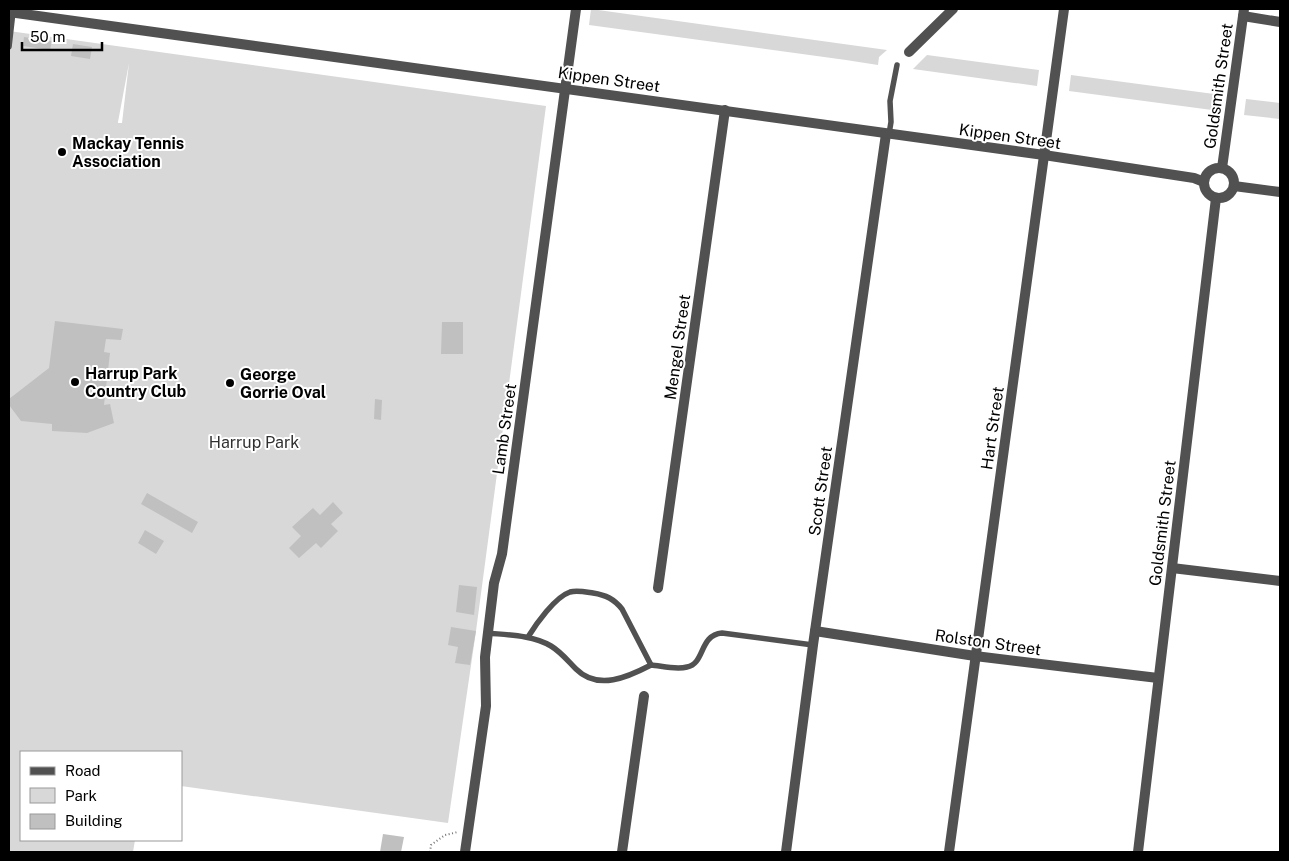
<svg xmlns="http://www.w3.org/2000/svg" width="1289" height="861" font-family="'Public Sans',sans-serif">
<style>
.green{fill:#d8d8d8;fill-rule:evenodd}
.building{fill:#c0c0c0}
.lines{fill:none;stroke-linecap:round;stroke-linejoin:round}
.path{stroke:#737373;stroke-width:2;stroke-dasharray:1 2.5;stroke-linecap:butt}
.service{stroke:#515151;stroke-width:5.5}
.minor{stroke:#515151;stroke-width:10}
.tertiary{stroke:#515151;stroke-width:10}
.poi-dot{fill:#000;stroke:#fff;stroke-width:2}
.labels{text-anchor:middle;stroke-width:4;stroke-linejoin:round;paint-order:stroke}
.street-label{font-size:16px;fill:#000;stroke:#fff}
.poi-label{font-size:16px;font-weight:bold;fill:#000;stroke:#fff;text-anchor:start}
.park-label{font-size:16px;fill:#2f2f2f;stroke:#fff}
</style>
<rect width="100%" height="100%" fill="#fff"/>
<g class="green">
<path d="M591,9L887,50L879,57L878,65L846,60L589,25Z"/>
<path d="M9,31L546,106L476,631L448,823L181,786V752H21V840H135L133,852H9ZM129,63L122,123H118V122Z"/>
<path d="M927,55L1039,70L1037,86L913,69Z"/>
<path d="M1071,75L1214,94L1212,110L1069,91Z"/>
<path d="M1246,99L1280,103V119L1244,115Z"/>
</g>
<g class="building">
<path d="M24,37L52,41L50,50L23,46Z"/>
<path d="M73,44L92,47L90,59L71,56Z"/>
<path d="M55,321L123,329L121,340L106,339L104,352L110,353L104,405L110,404L114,423L87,433L52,431V424L21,421L9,405V399L49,368Z"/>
<path d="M442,322H463V354H441Z"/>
<path d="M375,399L382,400L381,420L374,419Z"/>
<path d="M147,493L198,522L192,533L141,504Z"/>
<path d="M333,502L343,513L331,524L338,531L321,548L316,543L299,558L289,548L301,536L292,527L313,508L320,515Z"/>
<path d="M145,530L164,541L156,554L138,543Z"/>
<path d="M459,585L477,587L474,615L456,612Z"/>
<path d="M451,627L476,631L470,665L455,663L458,647L448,645Z"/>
<path d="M383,834L404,837L401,852H380Z"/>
</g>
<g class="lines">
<path class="path" d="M430,852L431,845L445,835L458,832"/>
<g class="service">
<path d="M9,47L13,12"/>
<path d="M889,134L891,122L890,101L897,65"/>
<path d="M487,633C508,635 532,635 551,646C561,652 568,661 576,669C598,691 628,677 651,665L622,609C614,599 606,595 593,593C586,592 577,590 570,592C555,597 536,624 528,637"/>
<path d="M651,665C662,666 676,670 687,667C705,664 699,635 722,633L813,645"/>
</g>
<g class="minor">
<path d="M1243,16L1280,22"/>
<path d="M909,52L953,9"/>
<path d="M1172,568L1280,581"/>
<path d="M658,588L725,110"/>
<path d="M815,631L975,656L1158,678"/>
<path d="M465,852L486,706L485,657L494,583L502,554L576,9"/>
<path d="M622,852L644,696"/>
<path d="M786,852L813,645L886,134"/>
<path d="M949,852L1064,9"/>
</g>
<g class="tertiary">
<path d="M9,12L1044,155L1194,178L1204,182"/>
<path d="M1222,168L1244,9"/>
<circle cx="1219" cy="183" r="15"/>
<path d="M1234,186L1280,192"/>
<path d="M1138,852L1216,198"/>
</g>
</g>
<g class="poi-dot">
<circle cx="62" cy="152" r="5"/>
<circle cx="75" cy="382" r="5"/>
<circle cx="230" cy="383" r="5"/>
</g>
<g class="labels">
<g class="street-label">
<text transform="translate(609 79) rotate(8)" y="6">Kippen Street</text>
<text transform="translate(1218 86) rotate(-82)" y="6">Goldsmith Street</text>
<text transform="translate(1010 136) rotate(8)" y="6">Kippen Street</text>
<text transform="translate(677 347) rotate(-82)" y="6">Mengel Street</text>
<text transform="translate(992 428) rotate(-82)" y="6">Hart Street</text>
<text transform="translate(504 429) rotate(-82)" y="6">Lamb Street</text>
<text transform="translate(820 491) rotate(-82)" y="6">Scott Street</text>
<text transform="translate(1162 523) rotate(-83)" y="6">Goldsmith Street</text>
<text transform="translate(988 642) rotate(8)" y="6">Rolston Street</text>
</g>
<g class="poi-label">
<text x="72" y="149">Mackay Tennis<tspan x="72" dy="18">Association</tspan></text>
<text x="85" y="379">Harrup Park<tspan x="85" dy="18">Country Club</tspan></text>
<text x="240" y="380">George<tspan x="240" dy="18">Gorrie Oval</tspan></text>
</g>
<g class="park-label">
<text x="254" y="448">Harrup Park</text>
</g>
</g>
<rect width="1289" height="861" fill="none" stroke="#000000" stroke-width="20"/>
<rect x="20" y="751" width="162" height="90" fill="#ffffff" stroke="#999999"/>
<rect x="30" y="767" width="25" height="8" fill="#515151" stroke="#999999"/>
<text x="65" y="776" font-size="15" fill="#000000">Road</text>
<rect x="30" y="788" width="25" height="15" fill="#d8d8d8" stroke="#999999"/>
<text x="65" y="801" font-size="15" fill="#000000">Park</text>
<rect x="30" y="814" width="25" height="15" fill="#c0c0c0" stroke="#999999"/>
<text x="65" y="826" font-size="15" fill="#000000">Building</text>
<path d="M22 42v8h80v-8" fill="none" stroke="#000000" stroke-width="2.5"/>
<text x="30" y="42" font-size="15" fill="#000000" stroke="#ffffff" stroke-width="4" paint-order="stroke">50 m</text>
</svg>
